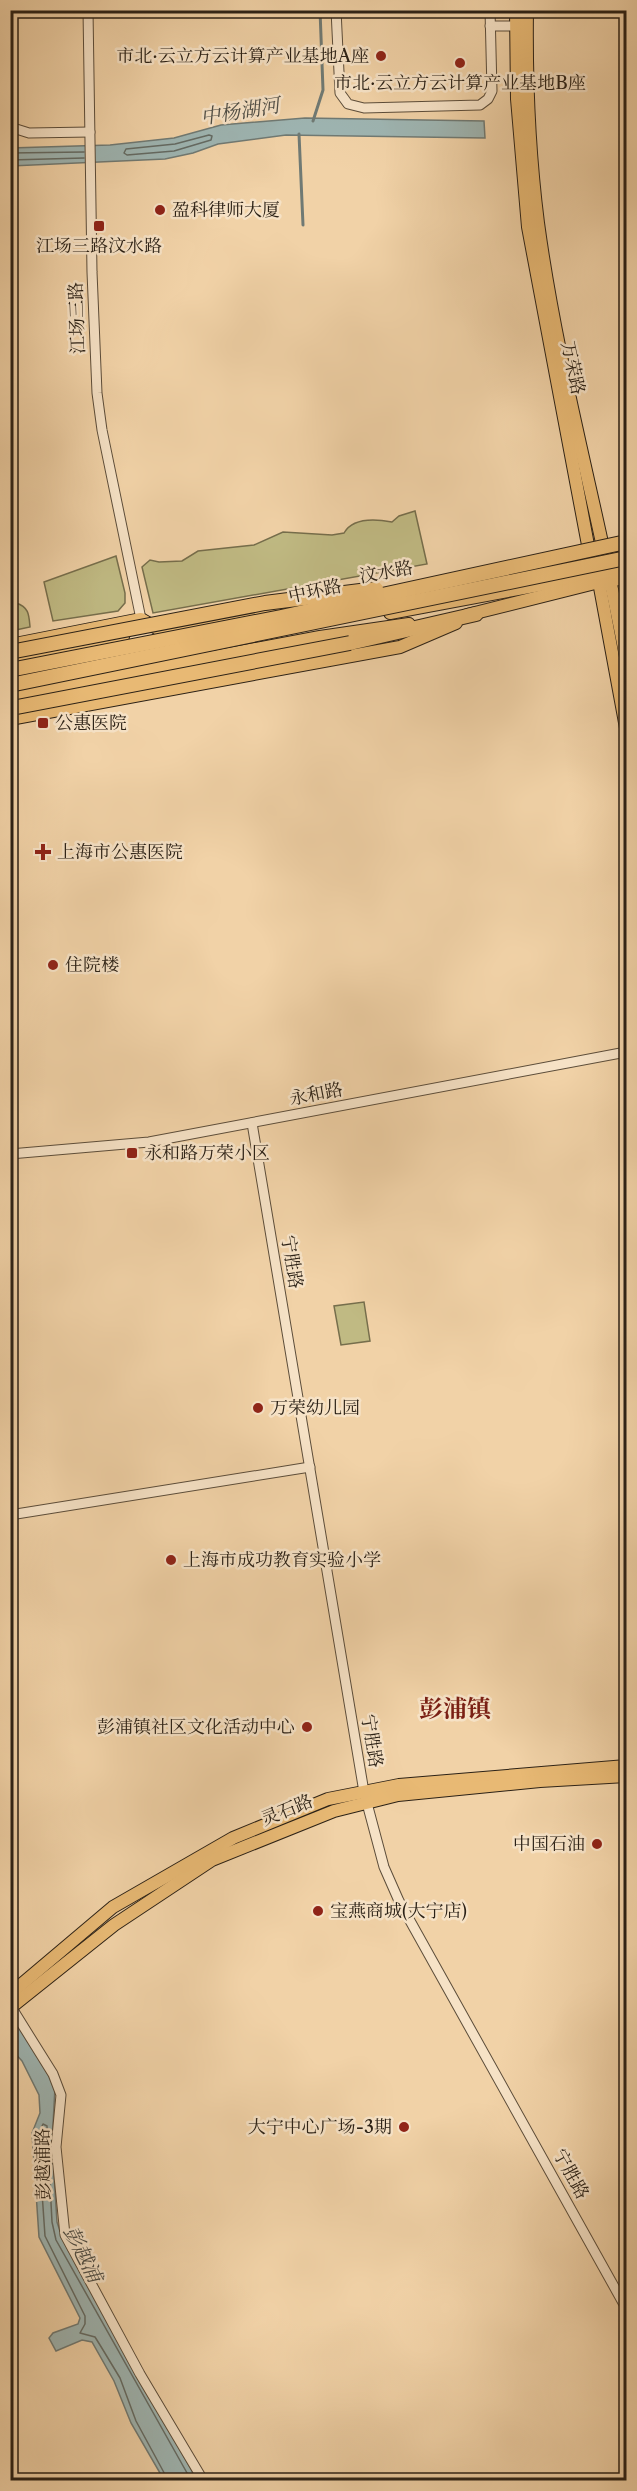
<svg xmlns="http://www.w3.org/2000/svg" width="637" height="2491" font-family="'Libre Caslon Text','Noto Serif SC',serif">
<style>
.green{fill:#c0ba83;stroke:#766e4c;stroke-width:1.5}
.water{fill:#9eb5b2;stroke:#707a74;stroke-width:1.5}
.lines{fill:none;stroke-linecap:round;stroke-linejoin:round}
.shore{stroke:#646b64;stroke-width:1.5}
.stream{stroke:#707a74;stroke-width:3}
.minor-casing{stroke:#5c4d3a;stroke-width:11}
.major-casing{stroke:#2b2116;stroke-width:14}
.highway-casing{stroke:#2b2116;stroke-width:16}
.minor{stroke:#f6e2c6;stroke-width:9}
.major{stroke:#e8b974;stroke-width:12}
.highway{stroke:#e8b974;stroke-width:14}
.highway-bridge-casing{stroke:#2b2116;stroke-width:16;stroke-linecap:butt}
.highway-bridge{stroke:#e8b974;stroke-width:14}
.poi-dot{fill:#8f2418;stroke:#f6e2c6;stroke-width:2}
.labels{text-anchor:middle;stroke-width:5;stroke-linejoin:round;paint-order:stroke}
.poi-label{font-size:18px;fill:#2b2116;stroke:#f6e2c6;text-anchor:start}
.street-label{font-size:18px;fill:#2b2116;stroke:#f6e2c6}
.water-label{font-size:20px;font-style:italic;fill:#4e4d45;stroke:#f6e2c6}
.district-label{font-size:24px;font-weight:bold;fill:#7a1f14;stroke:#f6e2c6}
</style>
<rect width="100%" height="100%" fill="#f1d2a7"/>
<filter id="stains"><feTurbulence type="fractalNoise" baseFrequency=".00333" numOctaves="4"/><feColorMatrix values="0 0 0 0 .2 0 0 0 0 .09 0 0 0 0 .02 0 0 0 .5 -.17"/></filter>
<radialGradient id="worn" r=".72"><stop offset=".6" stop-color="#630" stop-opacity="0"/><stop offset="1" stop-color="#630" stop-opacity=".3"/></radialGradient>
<g class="green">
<path d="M415,511L427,564L153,613L142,567L150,560L159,562L182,561L198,551L254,545L283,532L332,535L344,533C353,517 376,519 392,522L399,516Z"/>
<path d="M116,556L125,593V603L118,611L53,621L44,582Z"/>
<path d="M16,603C29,607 29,615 30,627L11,631V604Z"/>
<path d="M364,1302L370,1341L341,1345L334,1306Z"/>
</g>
<g class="water">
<path d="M305,118L484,121L485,138L286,135L218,144L193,153L165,159L11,166L10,148L110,145L174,138L221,125Z"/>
<path d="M10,2021L21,2026L55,2087L52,2144L57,2222L62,2237L197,2480H164L131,2423L114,2381L92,2342L82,2340L56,2351L49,2338L53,2333L78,2324L80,2318L39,2237L32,2133L40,2113L39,2095L22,2061L11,2049Z"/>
</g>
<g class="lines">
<g class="shore">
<path d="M209,135L212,136L211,140L174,151L127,155L124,153L126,149L175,144Z"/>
<path d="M10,153L84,152"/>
<path d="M10,160L84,158"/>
<path d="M168,2480L136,2421L120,2378L100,2345L95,2337L80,2333L85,2324V2316L45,2236L38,2134L43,2124L47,2126L52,2222L56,2240L191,2480"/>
</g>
<g class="stream">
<path d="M313,121L323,90L320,10"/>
<path d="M299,134L303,225"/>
</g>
<g class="minor-casing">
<g id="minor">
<path d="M88,10L92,272L97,393L102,430L141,619"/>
<path d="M336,10L340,93L348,104L364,108L480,105L488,99L492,91L490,10"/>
<path d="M395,10H411"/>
<path d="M490,26H516"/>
<path d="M10,127L29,133L90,132"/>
<path d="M252,1123L364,1792L384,1867L399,1901L626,2308"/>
<path d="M10,1154L149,1142L626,1052"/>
<path d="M10,1515L310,1467"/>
<path d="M10,2005L53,2074L61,2095L56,2147L65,2235L140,2374L203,2480"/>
</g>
</g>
<g class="major-casing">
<g id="major">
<path d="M516,10L517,99L528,227L588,545L599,582L626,728"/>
<path d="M527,10C526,82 529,152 538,223C558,370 599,513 626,659"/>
<path d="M487,579L599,555"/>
<path d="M390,613L626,569"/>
<path d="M467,615L599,582L626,578"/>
<path d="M10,645L141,619L160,630L315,603"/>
<path d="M10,660L123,637"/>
<path d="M10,695L320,637L409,624"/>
<path d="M10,719L400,647L456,623"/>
<path d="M10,1994L113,1907L233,1838L328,1799L399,1785L626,1766"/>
<path d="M10,2008L114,1925L212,1860L334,1811L398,1795L540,1781L626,1776"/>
<path d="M624,2480L626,2479"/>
</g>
</g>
<g class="highway-casing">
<path id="highway" d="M350,643L476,614"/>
</g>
<use href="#minor" class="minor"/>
<use href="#major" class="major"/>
<use href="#highway" class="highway"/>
<g class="highway-bridge-casing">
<g id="highway-bridge">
<path d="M10,652L265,603L376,589"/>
<path d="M10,670L281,617L626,542"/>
<path d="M10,685L626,558"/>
<path d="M17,707L350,643"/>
</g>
</g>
<use href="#highway-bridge" class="highway-bridge"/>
</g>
<g class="poi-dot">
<circle cx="381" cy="56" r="6"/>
<circle cx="460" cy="63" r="6"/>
<circle cx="160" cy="210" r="6"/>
<rect x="93" y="220" width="12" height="12" rx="3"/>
<rect x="37" y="717" width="12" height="12" rx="3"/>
<path d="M40 843h6v6h6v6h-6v6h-6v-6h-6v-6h6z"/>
<circle cx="53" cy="965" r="6"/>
<rect x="126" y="1147" width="12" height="12" rx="3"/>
<circle cx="258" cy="1408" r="6"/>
<circle cx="171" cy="1560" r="6"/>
<circle cx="307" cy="1727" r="6"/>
<circle cx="597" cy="1844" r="6"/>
<circle cx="318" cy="1911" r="6"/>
<circle cx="404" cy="2127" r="6"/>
</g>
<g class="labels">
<g class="poi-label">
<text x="369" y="62" text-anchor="end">市北·云立方云计算产业基地A座</text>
<text x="460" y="89" text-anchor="middle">市北·云立方云计算产业基地B座</text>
<text x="172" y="216">盈科律师大厦</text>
<text x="99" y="252" text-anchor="middle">江场三路汶水路</text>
<text x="55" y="729">公惠医院</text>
<text x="57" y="858">上海市公惠医院</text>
<text x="65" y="971">住院楼</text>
<text x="144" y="1159">永和路万荣小区</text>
<text x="270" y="1414">万荣幼儿园</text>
<text x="183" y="1566">上海市成功教育实验小学</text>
<text x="295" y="1733" text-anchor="end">彭浦镇社区文化活动中心</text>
<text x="585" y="1850" text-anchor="end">中国石油</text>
<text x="330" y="1917">宝燕商城(大宁店)</text>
<text x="392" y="2133" text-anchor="end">大宁中心广场-3期</text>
</g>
<g class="street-label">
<text transform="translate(77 318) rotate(-92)" y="6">江场三路</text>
<text transform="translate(573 368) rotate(78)" y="6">万荣路</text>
<text transform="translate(386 572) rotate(-10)" y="6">汶水路</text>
<text transform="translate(315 591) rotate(-12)" y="6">中环路</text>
<text transform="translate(316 1094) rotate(-11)" y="6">永和路</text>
<text transform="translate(292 1262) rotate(81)" y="6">宁胜路</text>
<text transform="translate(372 1741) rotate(81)" y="6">宁胜路</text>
<text transform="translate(287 1810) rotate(-22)" y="6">灵石路</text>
<text transform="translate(43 2164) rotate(-91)" y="6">彭越浦路</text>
<text transform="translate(571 2174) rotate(61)" y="6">宁胜路</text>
</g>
<g class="water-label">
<text transform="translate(240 111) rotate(-9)" y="7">中杨湖河</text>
<text transform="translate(83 2254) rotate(63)" y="7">彭越浦</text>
</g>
<g class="district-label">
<text x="455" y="1717">彭浦镇</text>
</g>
</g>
<rect width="637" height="2491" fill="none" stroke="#f1d2a7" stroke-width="36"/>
<rect x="12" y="12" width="613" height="2467" fill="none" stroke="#2b2116" stroke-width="3"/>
<rect x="18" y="18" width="601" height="2455" fill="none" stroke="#2b2116" stroke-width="1.5"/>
<rect width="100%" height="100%" filter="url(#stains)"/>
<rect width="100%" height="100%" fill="url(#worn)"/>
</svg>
